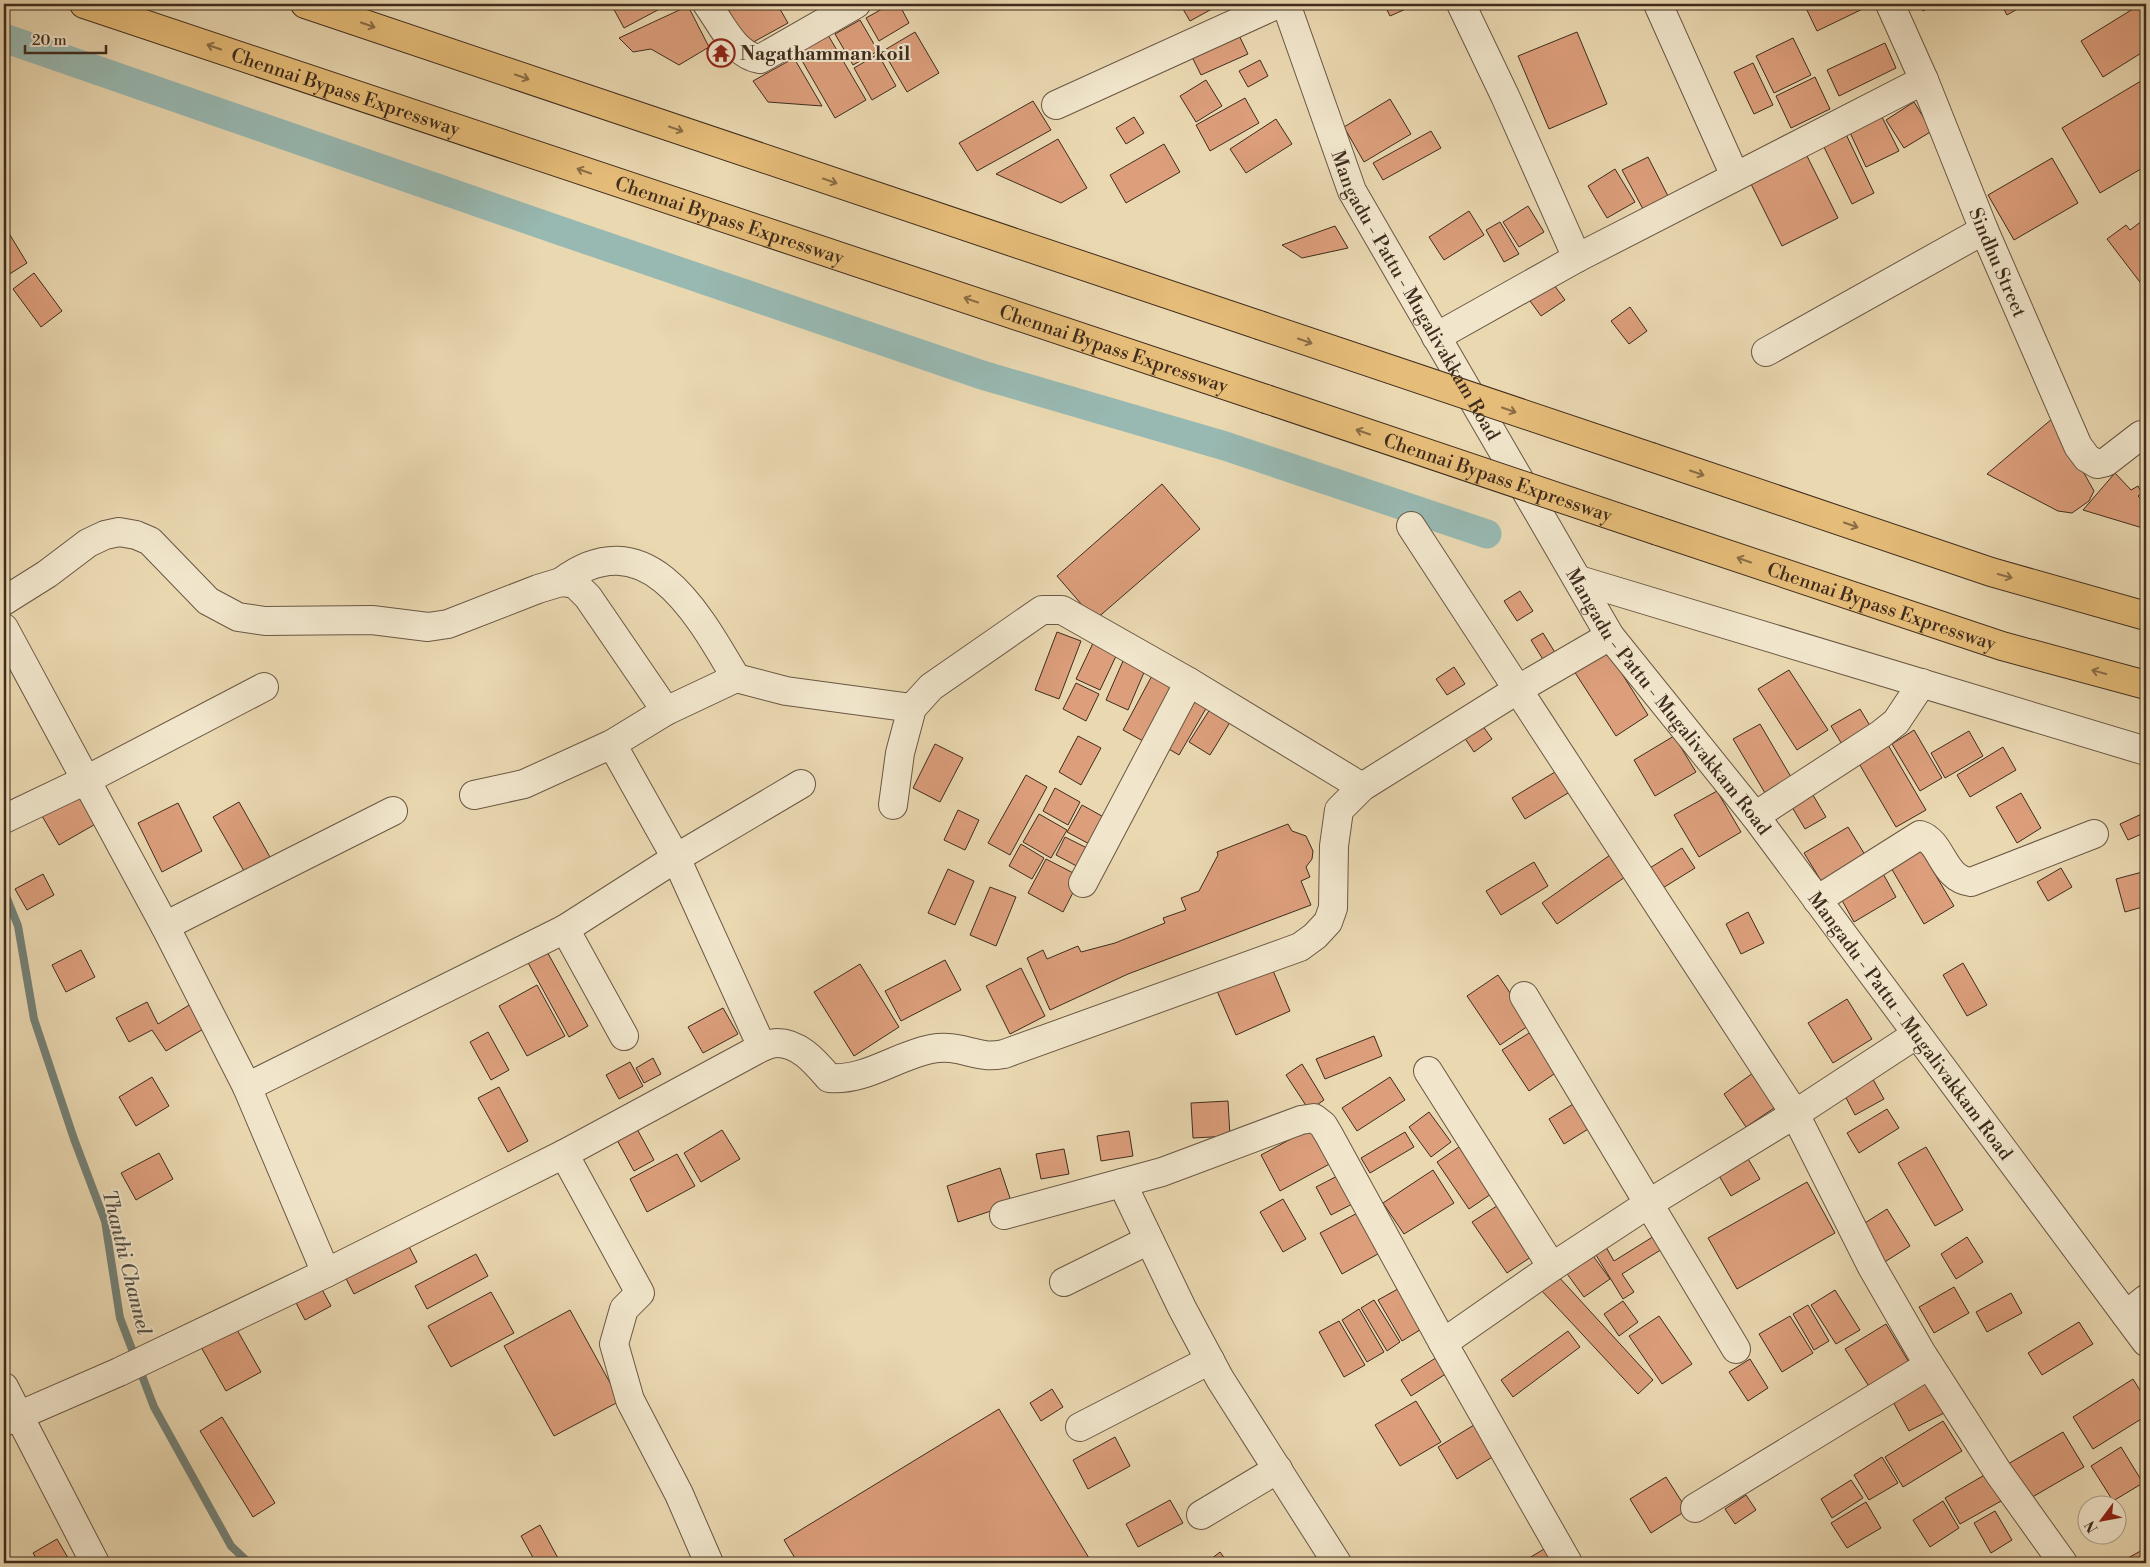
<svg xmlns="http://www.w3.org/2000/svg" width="2150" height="1567" font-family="'Libre Bodoni',serif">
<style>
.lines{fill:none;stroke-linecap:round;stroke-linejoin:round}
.stream{stroke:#748177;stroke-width:8}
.canal{stroke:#98b9b2;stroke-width:29}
.building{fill:#dc9e7b;stroke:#3f2c1e}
.minor-casing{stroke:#6a5743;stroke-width:30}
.highway-casing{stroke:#3f2c1e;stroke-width:30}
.minor{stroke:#f1e6cc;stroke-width:28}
.highway{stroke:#e5bc78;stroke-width:28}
.highway-bridge-casing{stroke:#3f2c1e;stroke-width:30;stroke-linecap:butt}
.highway-bridge{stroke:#e5bc78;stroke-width:28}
.oneway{stroke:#8a6d46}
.labels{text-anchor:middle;stroke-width:4;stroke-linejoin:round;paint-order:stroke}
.poi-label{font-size:19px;font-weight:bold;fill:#3f2c1e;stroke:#f1e6cc;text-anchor:start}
.street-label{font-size:19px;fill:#3f2c1e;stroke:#f1e6cc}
.water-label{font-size:20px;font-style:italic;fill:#554f43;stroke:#f1e6cc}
</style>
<rect width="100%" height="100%" fill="#ead8b1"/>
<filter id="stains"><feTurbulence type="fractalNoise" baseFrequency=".004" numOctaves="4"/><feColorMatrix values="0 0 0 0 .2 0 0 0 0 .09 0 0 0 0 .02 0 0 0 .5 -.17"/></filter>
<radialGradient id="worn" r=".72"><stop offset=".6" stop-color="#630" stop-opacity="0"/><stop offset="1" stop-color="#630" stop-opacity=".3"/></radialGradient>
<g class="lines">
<path class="stream" d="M4,891L18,926L34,1019L74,1139L105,1221L120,1318L154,1407L231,1546L249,1563"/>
<path class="canal" d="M4,38L558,230L982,375L1225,446L1487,534"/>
</g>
<g class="building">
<path d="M611,4H669L624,28Z"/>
<path d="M725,4H777L788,23L748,45Z"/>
<path d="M891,4H899L909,23L879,41L866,18Z"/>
<path d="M1180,4H1221L1190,21Z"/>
<path d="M1384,4H1417L1390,16Z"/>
<path d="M1804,4H1873L1817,31Z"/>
<path d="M1919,4H1936L1923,11Z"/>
<path d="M2001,4H2026L2007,15Z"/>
<path d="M2141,4H2146V50L2103,77L2081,41Z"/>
<path d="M688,6L709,47L679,65L651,49L633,52L619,38Z"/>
<path d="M860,20L878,51L853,65L835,34Z"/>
<path d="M1236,29L1248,54L1201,75L1189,51Z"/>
<path d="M915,32L939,73L907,92L883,51Z"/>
<path d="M1577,32L1607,104L1549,129L1518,56Z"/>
<path d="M828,35L866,100L835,118L797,52Z"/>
<path d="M1793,38L1811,75L1774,93L1756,56Z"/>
<path d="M1885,43L1896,68L1839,96L1827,70Z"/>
<path d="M724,44L731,56L719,62L712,50Z"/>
<path d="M878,54L896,86L872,100L854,68Z"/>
<path d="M794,58L822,106L768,102L753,81Z"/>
<path d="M1260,60L1268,76L1248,87L1239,71Z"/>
<path d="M1753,63L1773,105L1754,114L1734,72Z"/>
<path d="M1815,77L1830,109L1791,128L1776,96Z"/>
<path d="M2146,78V166L2100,193L2062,128Z"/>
<path d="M1206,80L1222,106L1196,122L1180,96Z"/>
<path d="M1245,98L1259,123L1210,151L1196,125Z"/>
<path d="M1390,99L1411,134L1364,162L1344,127Z"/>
<path d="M1033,101L1051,130L977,171L959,143Z"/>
<path d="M1914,102L1932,131L1904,148L1886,120Z"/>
<path d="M1878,109L1899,151L1866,167L1846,124Z"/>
<path d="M1134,117L1144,133L1126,144L1116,128Z"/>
<path d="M1276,119L1292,144L1246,173L1230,149Z"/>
<path d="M1843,128L1874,193L1852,204L1820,139Z"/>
<path d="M1431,131L1441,148L1383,180L1373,163Z"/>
<path d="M1058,139L1087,188L1061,203L996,174Z"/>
<path d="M1164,144L1180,172L1126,203L1110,175Z"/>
<path d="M1801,144L1838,218L1782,246L1745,172Z"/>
<path d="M1648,157L1668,196L1643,209L1622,170Z"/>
<path d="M2052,158L2078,203L2014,240L1988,195Z"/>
<path d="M1615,169L1635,202L1607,218L1588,186Z"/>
<path d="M1528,206L1544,232L1519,247L1503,222Z"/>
<path d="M1469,211L1484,235L1444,260L1429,237Z"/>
<path d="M2146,218V290L2107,239L2126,225L2130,230Z"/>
<path d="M1500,222L1519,254L1504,262L1486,230Z"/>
<path d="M4,225L27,263L8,275L4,268Z"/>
<path d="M1335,226L1348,248L1302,258L1282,245Z"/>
<path d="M34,273L62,311L41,327L13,289Z"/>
<path d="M1549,278L1565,300L1541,316L1525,294Z"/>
<path d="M1630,307L1647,331L1629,344L1611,321Z"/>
<path d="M2053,418L2094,491L2089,501L2072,513L2058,511L1987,474Z"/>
<path d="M2115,473L2131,490L2138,486L2142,493L2138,496L2143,501L2146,499V529L2083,510Z"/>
<path d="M1162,484L1200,529L1095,620L1057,576Z"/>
<path d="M1520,591L1533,611L1517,621L1504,601Z"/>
<path d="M1057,632L1081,641L1059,699L1035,690Z"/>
<path d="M1543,633L1556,654L1544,661L1531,640Z"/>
<path d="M1094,641L1118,652L1100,690L1076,679Z"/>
<path d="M1607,650L1648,715L1616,736L1574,671Z"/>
<path d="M1123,661L1145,670L1128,710L1106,700Z"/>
<path d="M1454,667L1465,684L1447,695L1436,679Z"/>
<path d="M1155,670L1176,682L1143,741L1123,730Z"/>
<path d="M1789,670L1828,730L1797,750L1758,689Z"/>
<path d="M1076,683L1099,694L1086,721L1063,709Z"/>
<path d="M1191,695L1208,705L1179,755L1162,745Z"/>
<path d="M1212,706L1232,719L1210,755L1189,742Z"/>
<path d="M1860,709L1872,729L1843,746L1831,726Z"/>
<path d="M1480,722L1492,739L1474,752L1462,734Z"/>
<path d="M1760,724L1791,777L1765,793L1733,739Z"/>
<path d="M1914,730L1942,778L1920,791L1892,744Z"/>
<path d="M1969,731L1983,756L1945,778L1931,753Z"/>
<path d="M1078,736L1101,748L1081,785L1059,772Z"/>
<path d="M1674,736L1696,772L1655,796L1634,760Z"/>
<path d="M1884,738L1926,810L1896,827L1854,755Z"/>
<path d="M935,744L963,758L940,802L913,788Z"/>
<path d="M2003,747L2016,770L1970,797L1957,775Z"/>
<path d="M1565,766L1578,787L1525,819L1512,798Z"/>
<path d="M1026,775L1047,787L1010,855L988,843Z"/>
<path d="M1055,788L1080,802L1068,825L1043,811Z"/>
<path d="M1810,790L1826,817L1805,829L1789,802Z"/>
<path d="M1717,791L1741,832L1699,857L1674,815Z"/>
<path d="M83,793L99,822L59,845L42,816Z"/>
<path d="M2021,793L2041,828L2017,843L1996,807Z"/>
<path d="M239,802L270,857L244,871L213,817Z"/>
<path d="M178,803L202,851L162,872L138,823Z"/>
<path d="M1082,805L1109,820L1095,847L1067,832Z"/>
<path d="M958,810L979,820L965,850L944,840Z"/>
<path d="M2146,812V832L2128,840L2120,824Z"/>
<path d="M1039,814L1067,830L1051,858L1023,842Z"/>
<path d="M1288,824L1292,831L1306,836L1313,851L1312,859L1306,867L1310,877L1301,881L1311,905L1128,974L1050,1010L1027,958L1043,950L1047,959L1078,946L1081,952L1115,943L1165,923L1163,918L1186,910L1181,898L1199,891L1218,855L1217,852Z"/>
<path d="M1848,827L1870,863L1826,889L1804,853Z"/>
<path d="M1065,837L1093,851L1084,870L1056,855Z"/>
<path d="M1021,844L1044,858L1032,879L1009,866Z"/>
<path d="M1917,844L1954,906L1924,924L1887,861Z"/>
<path d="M1682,848L1695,868L1658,891L1645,871Z"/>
<path d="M1613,853L1628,875L1557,924L1542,903Z"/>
<path d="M1046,859L1081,877L1063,912L1028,893Z"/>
<path d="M1534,862L1548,886L1501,915L1486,891Z"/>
<path d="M2061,868L2072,887L2048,901L2037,882Z"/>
<path d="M948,869L974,881L955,925L928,913Z"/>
<path d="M1881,870L1896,897L1854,922L1839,895Z"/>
<path d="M2146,871V906L2125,912L2116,879Z"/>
<path d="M43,874L54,895L27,910L15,889Z"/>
<path d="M990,887L1016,897L996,946L970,935Z"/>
<path d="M1748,912L1764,943L1741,954L1726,924Z"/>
<path d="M545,948L588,1026L569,1037L526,959Z"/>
<path d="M81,950L95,977L66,992L52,965Z"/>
<path d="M945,960L961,990L901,1021L885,991Z"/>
<path d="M1269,961L1290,1011L1236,1035L1214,984Z"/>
<path d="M1963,963L1987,1005L1967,1016L1943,975Z"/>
<path d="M860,964L899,1027L854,1056L814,992Z"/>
<path d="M1021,968L1045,1016L1010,1034L986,986Z"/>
<path d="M1498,975L1531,1024L1500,1045L1467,996Z"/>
<path d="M537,985L565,1036L527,1056L499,1006Z"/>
<path d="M1847,999L1872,1039L1833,1063L1808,1023Z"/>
<path d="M147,1002L158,1024L191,1004L205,1028L166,1051L152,1030L129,1042L116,1018Z"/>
<path d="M723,1008L738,1034L703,1053L688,1027Z"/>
<path d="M1534,1030L1560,1070L1529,1091L1502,1050Z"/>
<path d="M488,1032L509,1070L491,1080L470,1042Z"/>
<path d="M1374,1036L1382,1056L1325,1079L1316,1059Z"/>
<path d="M653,1058L661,1074L644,1083L636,1068Z"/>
<path d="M630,1062L643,1086L619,1099L606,1075Z"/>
<path d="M1302,1064L1324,1100L1309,1110L1286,1075Z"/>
<path d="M1760,1068L1783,1102L1746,1127L1724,1094Z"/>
<path d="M1870,1074L1884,1099L1855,1115L1842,1090Z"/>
<path d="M152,1077L169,1106L136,1126L119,1097Z"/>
<path d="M1390,1077L1405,1100L1357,1131L1342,1108Z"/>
<path d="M499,1087L528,1141L508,1152L478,1098Z"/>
<path d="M1228,1101L1230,1136L1193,1138L1191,1103Z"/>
<path d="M1578,1101L1593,1126L1564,1144L1549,1119Z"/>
<path d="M1887,1109L1899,1128L1859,1153L1847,1133Z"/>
<path d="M1429,1112L1451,1142L1431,1157L1409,1127Z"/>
<path d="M1315,1126L1335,1161L1280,1191L1261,1155Z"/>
<path d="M637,1129L654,1160L634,1171L617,1140Z"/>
<path d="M722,1130L740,1159L701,1182L684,1153Z"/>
<path d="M1129,1131L1133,1156L1101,1161L1097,1136Z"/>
<path d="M1405,1132L1414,1147L1370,1173L1361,1158Z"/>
<path d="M1459,1147L1491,1194L1469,1209L1437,1162Z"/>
<path d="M1926,1147L1963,1210L1935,1226L1898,1163Z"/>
<path d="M1064,1149L1069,1174L1041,1179L1036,1154Z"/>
<path d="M1744,1152L1760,1179L1731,1196L1715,1169Z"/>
<path d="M159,1153L173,1179L136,1200L121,1173Z"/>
<path d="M677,1154L695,1186L647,1212L630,1179Z"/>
<path d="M1000,1168L1012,1204L958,1222L947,1186Z"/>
<path d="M1433,1170L1454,1203L1404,1234L1383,1203Z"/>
<path d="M1345,1172L1360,1200L1331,1215L1316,1187Z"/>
<path d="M1807,1182L1835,1233L1737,1289L1708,1238Z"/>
<path d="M1283,1199L1306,1239L1283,1252L1260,1212Z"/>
<path d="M1500,1204L1534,1255L1507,1273L1472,1222Z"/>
<path d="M1887,1209L1910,1246L1883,1263L1860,1226Z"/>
<path d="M1363,1210L1385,1250L1342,1274L1320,1233Z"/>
<path d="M1659,1233L1667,1246L1622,1274L1634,1292L1623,1299L1591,1247L1602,1240L1614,1261Z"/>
<path d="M404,1237L417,1262L354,1294L341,1269Z"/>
<path d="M1967,1237L1983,1262L1956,1279L1941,1254Z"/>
<path d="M1591,1253L1610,1279L1584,1297L1565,1271Z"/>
<path d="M476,1254L488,1276L427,1309L415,1286Z"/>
<path d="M1557,1275L1653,1380L1638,1394L1541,1290Z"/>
<path d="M319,1284L331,1306L305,1320L294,1299Z"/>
<path d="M1405,1285L1428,1325L1402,1341L1378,1300Z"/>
<path d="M1954,1287L1969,1313L1934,1333L1919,1307Z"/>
<path d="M1835,1290L1860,1330L1836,1344L1811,1305Z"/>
<path d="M491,1292L514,1333L451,1367L428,1326Z"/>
<path d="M2011,1293L2022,1313L1987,1332L1976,1312Z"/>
<path d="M1374,1300L1400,1342L1387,1351L1361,1308Z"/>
<path d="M1623,1301L1638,1322L1619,1336L1604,1314Z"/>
<path d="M1808,1305L1829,1341L1814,1350L1793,1314Z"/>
<path d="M1359,1309L1384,1352L1367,1362L1342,1320Z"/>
<path d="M570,1310L620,1401L554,1436L504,1346Z"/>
<path d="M1659,1316L1692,1364L1662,1384L1629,1336Z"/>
<path d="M1790,1316L1813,1353L1782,1372L1759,1334Z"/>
<path d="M1339,1321L1365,1365L1344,1377L1319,1332Z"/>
<path d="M2079,1322L2093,1344L2042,1375L2028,1353Z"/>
<path d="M1886,1324L1910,1364L1870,1388L1845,1349Z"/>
<path d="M236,1328L261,1372L226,1391L201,1347Z"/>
<path d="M1568,1331L1580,1347L1513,1397L1501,1380Z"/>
<path d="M1442,1354L1452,1370L1411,1396L1401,1380Z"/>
<path d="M1750,1359L1768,1388L1748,1401L1729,1372Z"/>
<path d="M2133,1379L2146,1400V1416L2093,1449L2073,1417Z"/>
<path d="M1927,1381L1944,1413L1909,1431L1892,1400Z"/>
<path d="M1052,1389L1063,1407L1041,1421L1030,1403Z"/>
<path d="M1416,1401L1441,1442L1400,1466L1375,1425Z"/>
<path d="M999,1409L1092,1563H798L784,1540Z"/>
<path d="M222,1417L275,1503L253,1517L200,1431Z"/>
<path d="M1943,1421L1962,1451L1903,1487L1885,1457Z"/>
<path d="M1474,1425L1494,1456L1457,1479L1438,1447Z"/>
<path d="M2063,1432L2084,1467L2029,1499L2008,1464Z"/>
<path d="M1115,1437L1130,1466L1088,1489L1073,1460Z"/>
<path d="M2121,1447L2143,1483L2113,1501L2091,1466Z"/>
<path d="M1882,1457L1898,1483L1869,1500L1854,1475Z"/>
<path d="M1988,1473L2003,1500L1960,1524L1945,1498Z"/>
<path d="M1666,1477L1687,1510L1651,1533L1630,1499Z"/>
<path d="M1851,1480L1863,1498L1832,1518L1821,1499Z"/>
<path d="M1746,1495L1756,1510L1735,1524L1725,1509Z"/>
<path d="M1170,1500L1183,1523L1138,1547L1126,1524Z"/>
<path d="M1943,1501L1959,1528L1930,1547L1913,1520Z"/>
<path d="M1866,1502L1881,1528L1847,1548L1831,1523Z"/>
<path d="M1995,1511L2012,1540L1991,1553L1974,1523Z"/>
<path d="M540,1525L559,1560L554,1563H536L521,1536Z"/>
<path d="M57,1539L71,1563H39L33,1553Z"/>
<path d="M2146,1548V1563H2119Z"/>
<path d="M1544,1549L1553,1563H1521Z"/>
<path d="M1220,1552L1228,1563H1206Z"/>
</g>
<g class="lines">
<g class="minor-casing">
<g id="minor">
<path d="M707,4C721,23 735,56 760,59L856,4"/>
<path id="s1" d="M1286,4L1352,191L1610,636L1755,816L2146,1342"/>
<path d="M1461,4L1505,96L1577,258"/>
<path d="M1658,4L1735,176"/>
<path id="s2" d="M1890,4L1924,80L1984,230L2078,446L2087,458L2097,464L2106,462L2141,435"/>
<path d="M1056,105L1278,4"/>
<path d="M1436,337L1577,258L1924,80"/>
<path d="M1766,352L1984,230"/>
<path d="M1411,526L1795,1114L1872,1267L1921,1352L1998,1472L2063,1563"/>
<path d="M1579,580L2146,751"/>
<path d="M561,582C646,518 698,613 736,678"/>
<path d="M4,601L47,574L88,543L105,535L119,532L136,535L150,541L208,601L238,617L265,621L372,620L428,627L448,624L538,589L561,582L575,584L588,597L666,711"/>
<path d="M4,628L86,780L4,819"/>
<path d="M264,687L86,780L165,926L247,1087L326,1273"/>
<path d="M612,744L676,858L801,784"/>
<path d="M474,795L524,784L612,744L666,711L736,678L786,691L912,708"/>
<path d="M893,805L900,753L912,708L931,687L1042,610H1062L1189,682L1362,787"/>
<path d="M1755,816L1881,734L1896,722L1922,683"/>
<path d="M1083,883L1189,682"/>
<path d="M1817,900L1920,835C1943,842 1942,879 1971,882L2094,834"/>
<path d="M165,926L393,811"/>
<path d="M565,929L624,1036"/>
<path d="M1524,996L1736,1349"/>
<path d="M1428,1071L1552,1267"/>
<path d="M247,1087L565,929L676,858L762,1047"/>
<path d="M564,1154L640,1293L624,1309L614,1344L630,1400L679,1494L709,1563"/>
<path d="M1122,1183L1182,1308L1220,1379L1337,1563"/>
<path d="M1004,1215L1162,1172L1301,1120L1314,1118L1323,1125L1329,1135L1443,1343L1568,1563"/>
<path d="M1064,1282L1149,1240"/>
<path d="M2126,1315L2146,1299"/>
<path d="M1443,1343L1552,1267L1648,1204L1795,1114L1917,1034"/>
<path d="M4,1387L95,1563"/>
<path d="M4,1422L119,1372L326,1273L564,1154L762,1047C767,1045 773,1043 777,1043C800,1043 816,1063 829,1078C866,1081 896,1056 931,1049C953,1045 965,1052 985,1055C991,1056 998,1055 1004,1054L1300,947L1315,936L1328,922L1333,908L1334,846L1339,810L1362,787L1517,690L1610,636"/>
<path d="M1080,1427L1210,1360"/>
<path d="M1695,1508L1929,1365"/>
<path d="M1201,1515L1278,1469"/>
</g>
</g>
<g class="highway-casing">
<g id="highway">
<path id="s3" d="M84,4L1266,399"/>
<path d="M305,4L1259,325"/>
<path d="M1651,457L1991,572L2146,616"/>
<path id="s4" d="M1658,531L2002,646L2146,685"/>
</g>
</g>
<use href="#minor" class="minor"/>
<use href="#highway" class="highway"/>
<g class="highway-bridge-casing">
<g id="highway-bridge">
<path d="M1259,325L1651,457"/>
<path id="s5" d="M1266,399L1658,531"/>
</g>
</g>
<use href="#highway-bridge" class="highway-bridge"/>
</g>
<defs><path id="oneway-shaft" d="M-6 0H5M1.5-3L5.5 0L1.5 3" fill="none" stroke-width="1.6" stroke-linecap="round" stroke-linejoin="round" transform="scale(1.25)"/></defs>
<g class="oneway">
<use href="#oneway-shaft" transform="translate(368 25) rotate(19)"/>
<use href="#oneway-shaft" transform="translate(214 47) rotate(-161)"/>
<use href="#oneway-shaft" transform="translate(522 77) rotate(19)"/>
<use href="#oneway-shaft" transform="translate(676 129) rotate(19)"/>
<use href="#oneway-shaft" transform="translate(584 171) rotate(-161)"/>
<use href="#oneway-shaft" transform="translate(830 181) rotate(19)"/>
<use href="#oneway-shaft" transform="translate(971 300) rotate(-161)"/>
<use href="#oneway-shaft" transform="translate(1305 341) rotate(19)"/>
<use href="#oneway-shaft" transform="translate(1509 410) rotate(19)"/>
<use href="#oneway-shaft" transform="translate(1363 432) rotate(-161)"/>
<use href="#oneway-shaft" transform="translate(1697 473) rotate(19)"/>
<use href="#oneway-shaft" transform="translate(1851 525) rotate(19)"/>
<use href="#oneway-shaft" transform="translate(1744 560) rotate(-161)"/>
<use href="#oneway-shaft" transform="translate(2005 576) rotate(16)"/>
<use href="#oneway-shaft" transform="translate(2099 672) rotate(-165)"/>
</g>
<defs>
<g id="temple-ring" transform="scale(1.4375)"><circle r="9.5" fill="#f1e6cc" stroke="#8f2418" stroke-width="1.5"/><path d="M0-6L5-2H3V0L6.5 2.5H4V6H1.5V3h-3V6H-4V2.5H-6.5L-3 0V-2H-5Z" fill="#8f2418"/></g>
</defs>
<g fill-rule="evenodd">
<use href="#temple-ring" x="721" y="53"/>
</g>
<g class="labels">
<g class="poi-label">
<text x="740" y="60">Nagathamman koil</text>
</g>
<g class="street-label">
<text dy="7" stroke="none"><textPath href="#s3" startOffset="276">Chennai Bypass Expressway</textPath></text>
<text dy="7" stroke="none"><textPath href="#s3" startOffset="681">Chennai Bypass Expressway</textPath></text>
<text dy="7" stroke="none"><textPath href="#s2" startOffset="280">Sindhu Street</textPath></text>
<text dy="7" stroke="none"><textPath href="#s1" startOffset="320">Mangadu - Pattu - Mugalivakkam Road</textPath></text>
<text dy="7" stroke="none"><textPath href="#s3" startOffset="1086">Chennai Bypass Expressway</textPath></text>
<text dy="7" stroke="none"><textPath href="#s5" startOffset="245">Chennai Bypass Expressway</textPath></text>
<text dy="7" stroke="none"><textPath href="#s4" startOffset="236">Chennai Bypass Expressway</textPath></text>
<text dy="7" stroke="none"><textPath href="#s1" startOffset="800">Mangadu - Pattu - Mugalivakkam Road</textPath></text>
<text dy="7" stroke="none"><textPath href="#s1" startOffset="1205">Mangadu - Pattu - Mugalivakkam Road</textPath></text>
</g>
<g class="water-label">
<text transform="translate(127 1262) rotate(76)" y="7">Thanthi Channel</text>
</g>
</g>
<rect width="2150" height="1567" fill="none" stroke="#ead8b1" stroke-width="20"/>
<rect x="5" y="5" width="2140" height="1557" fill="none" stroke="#3f2c1e" stroke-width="2.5"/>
<rect x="10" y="10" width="2130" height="1547" fill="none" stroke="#3f2c1e"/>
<g transform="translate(2102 1520) rotate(238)"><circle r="24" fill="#f1e6cc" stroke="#aa9c86"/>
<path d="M0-4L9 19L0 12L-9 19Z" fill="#8f2418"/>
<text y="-8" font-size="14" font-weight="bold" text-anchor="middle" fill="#3f2c1e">N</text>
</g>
<path d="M25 45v8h81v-8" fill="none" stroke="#3f2c1e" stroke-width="2.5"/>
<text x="32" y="45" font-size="15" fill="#3f2c1e" stroke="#f1e6cc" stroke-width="4" paint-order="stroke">20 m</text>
<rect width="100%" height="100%" filter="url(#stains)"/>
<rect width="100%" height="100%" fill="url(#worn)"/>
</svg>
